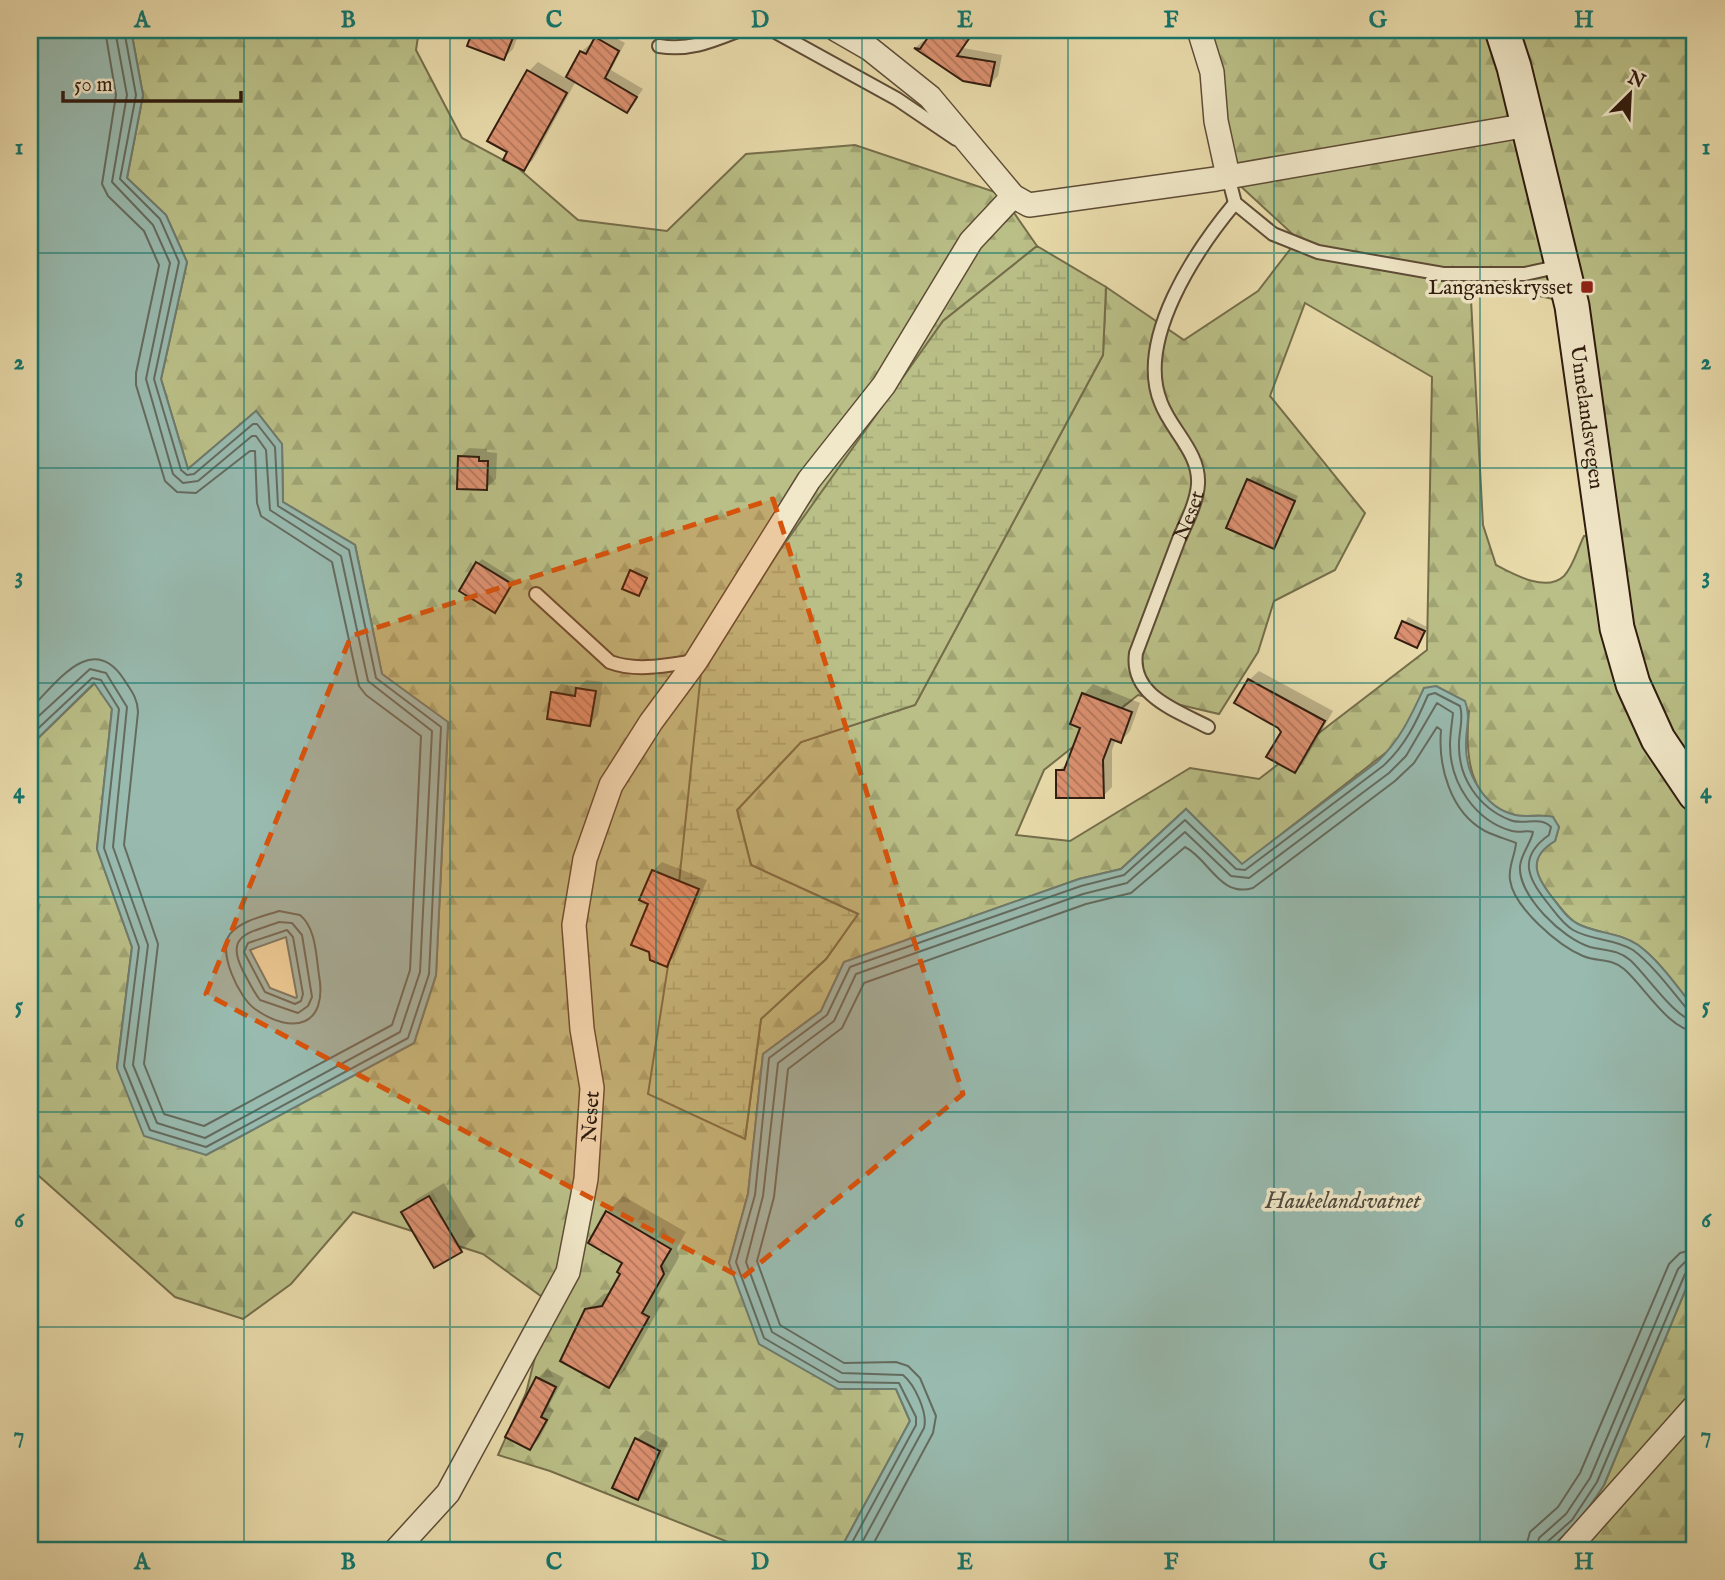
<svg xmlns="http://www.w3.org/2000/svg" width="1725" height="1580" font-family="'IM FELL English',serif">
<style>
.forest{fill:url(#forest-firs);stroke:#756e4b;stroke-width:2;fill-rule:evenodd}
.wetland{fill:url(#wetland-marsh);stroke:#756e4b;stroke-width:2}
.water{fill:#98baaf;stroke:#6e7b6f;stroke-width:2;fill-rule:evenodd}
.shadow{fill:#0003}
.lines{fill:none;stroke-linecap:round;stroke-linejoin:round}
.shore{stroke:#646b5f;stroke-width:2}
.building{fill:url(#building-back-hatch);stroke:#301c0f;stroke-width:2}
.lane-casing{stroke:#5e4c36;stroke-width:16}
.street-casing{stroke:#5e4c36;stroke-width:26}
.secondary-casing{stroke:#301c0f;stroke-width:37}
.lane{stroke:#f1e8c9;stroke-width:12}
.street{stroke:#f1e8c9;stroke-width:23}
.secondary{stroke:#f1e8c9;stroke-width:33}
.marked{fill:#d6530c;fill-opacity:0.2;stroke:#d6530c;stroke-width:5;stroke-dasharray:14 9;stroke-linejoin:round}
.grid{fill:none;stroke:#0f766e;stroke-width:2;stroke-opacity:0.55}
.poi-dot{fill:#8f2418;stroke:#f1e8c9;stroke-width:2.5}
.labels{text-anchor:middle;stroke-width:7;stroke-linejoin:round;paint-order:stroke}
.poi-label{font-size:21px;fill:#301c0f;stroke:#f1e8c9;text-anchor:end}
.street-label{font-size:21px;fill:#301c0f;stroke:#f1e8c9}
.water-label{font-size:23px;font-style:italic;fill:#4f4b3f;stroke:#f1e8c9}
.neatline{fill:none;stroke:#0f766e;stroke-width:2.5}
.grid-label{font-size:23px;text-anchor:middle;font-weight:bold;fill:#0f766e}
</style>
<defs>
<pattern id="forest-firs" width="22" height="20" patternUnits="userSpaceOnUse" patternTransform="scale(1.75)"><rect width="22" height="20" fill="#babf87"/><path d="M5 1l3.5 6h-7zM16 11l3.5 6h-7z" fill="#a0a473"/></pattern>
<pattern id="wetland-marsh" width="20" height="14" patternUnits="userSpaceOnUse" patternTransform="scale(1.75)"><rect width="20" height="14" fill="#babf87"/><path d="M1 5h8M5 5V1M11 12h8M15 12V8" fill="none" stroke="#a0a473"/></pattern>
<pattern id="building-back-hatch" width="6" height="6" patternUnits="userSpaceOnUse" patternTransform="scale(1.75)"><rect width="6" height="6" fill="#dd9272"/><path d="M-1 5l2 2M0 0l6 6M5-1l2 2" fill="none" stroke="#b4765c"/></pattern>
</defs>
<rect width="100%" height="100%" fill="#eadcac"/>
<filter id="stains"><feTurbulence type="fractalNoise" baseFrequency=".00286" numOctaves="4"/><feColorMatrix values="0 0 0 0 .2 0 0 0 0 .09 0 0 0 0 .02 0 0 0 .5 -.17"/></filter>
<radialGradient id="worn" r=".72"><stop offset=".6" stop-color="#630" stop-opacity="0"/><stop offset="1" stop-color="#630" stop-opacity=".3"/></radialGradient>
<g class="forest">
<path d="M131,30H419L416,50L462,138L518,168L578,220L667,231L746,154L855,145L1001,194L1037,246L943,321L701,673L745,1139L761,1019L826,959L858,914L751,865L737,810L801,742L915,705L1103,355L1106,287L1184,340L1258,291L1298,239L1223,170L1206,30H1695V1009C1678,988 1660,961 1638,945C1619,932 1597,934 1578,924C1568,919 1562,909 1555,901C1538,880 1524,859 1555,841L1559,827L1552,817C1539,813 1527,818 1515,815C1467,803 1465,751 1469,711L1424,688L1406,729L1393,747L1242,865L1186,809L1121,869L1079,879L844,962L821,1011L763,1054L748,1194L729,1263L838,1389H896L910,1421L840,1550H748L550,1471L498,1455L526,1393L549,1302L483,1254L353,1212L291,1284L243,1319L175,1297L30,1168V746L95,683L112,709L97,849L132,947L117,1067L206,1155L414,1043L436,975L448,723L382,674L355,545L283,502L282,444L256,411L188,469L161,379L187,262L166,215L127,178L143,95ZM1470,281L1581,305L1594,535L1584,536C1578,548 1573,567 1564,576C1546,593 1513,574 1496,565L1483,525ZM1305,303L1432,377L1427,650L1259,779L1190,768L1070,841L1016,835L1044,770L1138,695L1219,714L1258,652L1274,601L1335,570L1365,513L1270,396Z"/>
<path d="M1695,1267V1550H1548L1577,1525L1604,1485Z"/>
</g>
<path class="wetland" d="M1037,246L1106,287L1103,355L915,705L801,742L737,810L751,865L858,914L826,959L761,1019L745,1139L648,1094L675,921L701,673L778,553L943,321Z"/>
<g class="water">
<path d="M30,30H131L143,95L127,178L166,215L187,262L161,379L188,469L256,411L282,444L283,502L355,545L382,674L448,722L436,975L414,1043L206,1155L144,1136L117,1068L132,947L97,849L112,709L94,683L30,746ZM286,937L297,997L296,998L270,988L250,950Z"/>
<path d="M1436,686L1465,701C1471,716 1466,728 1466,744C1465,774 1485,808 1515,815C1527,818 1540,814 1553,817L1559,827L1555,841C1524,859 1538,880 1555,901C1562,910 1568,919 1578,924C1597,934 1619,932 1638,945C1660,961 1678,988 1695,1009V1267L1604,1485C1588,1511 1571,1530 1548,1550H840L910,1421L896,1389H838L759,1344L729,1263L748,1194L763,1054L821,1011L844,962L1079,879L1121,869L1186,809L1242,864L1377,762C1400,740 1411,716 1424,688Z"/>
</g>
<g class="shadow">
<path d="M475,30H520L513,49L504,58L469,45Z"/>
<path d="M935,30H975L963,48L1002,55L998,76L990,84L963,79L916,47L923,41H927Z"/>
<path d="M1082,30H1115L1096,37Z"/>
<path d="M603,31L625,43L611,70L643,89L627,111L576,81L533,160L523,169L529,71L538,62L567,79L581,52L589,45L592,46Z"/>
<path d="M469,448L487,449V452L497,453L496,479L486,488L460,457Z"/>
<path d="M1253,476L1298,496L1273,547L1249,480Z"/>
<path d="M482,559L515,580L498,607L478,563Z"/>
<path d="M636,567L650,573L639,594L632,571Z"/>
<path d="M1408,617L1427,627L1416,646L1397,637Z"/>
<path d="M1259,671L1333,711L1304,762L1295,771L1283,732L1249,680Z"/>
<path d="M586,680L603,682L598,715L590,724L553,693L561,684L579,687Z"/>
<path d="M1093,684L1140,703L1130,731L1121,741L1116,739L1112,750V787L1103,796L1058,771L1069,762L1082,727L1073,723L1084,694Z"/>
<path d="M662,862L707,880L675,956L666,965L650,903L653,871Z"/>
<path d="M30,901L41,904L37,920L30,927Z"/>
<path d="M444,1183L475,1236L461,1251L403,1213L417,1199Z"/>
<path d="M623,1196L686,1232L677,1248L679,1257L657,1296L664,1300L625,1370L608,1386L587,1310L604,1294L612,1292L623,1273L625,1263L607,1212Z"/>
<path d="M547,1369L564,1378L548,1407L554,1410L539,1439L530,1448L538,1378Z"/>
<path d="M646,1430L668,1442L647,1489L638,1498L637,1439Z"/>
<path d="M467,1541L478,1550H459Z"/>
</g>
<g class="lines">
<g class="shore">
<path d="M30,709C56,684 91,631 123,678C130,689 138,698 138,712L124,845L158,944L144,1064L164,1114L204,1126L392,1025L410,970L421,736L366,695L359,686L332,562L261,516L257,503L255,451H250L196,493L177,492L165,481L136,385V373L159,265L144,231L108,196L102,184L116,95L105,30"/>
<path d="M30,724L90,669L106,673L127,707L113,847L148,945L133,1065L157,1123L205,1138L400,1032L420,972L432,731L368,681L341,556L270,510L266,450L256,436H252L198,481L183,483L173,474L146,379L170,263L153,225L112,182L127,95L115,30"/>
<path d="M30,736L92,678L101,680L119,709L104,848L139,947L124,1066L150,1130L206,1147L408,1038L429,974L441,727L376,678L349,550L278,506L275,447L257,424H253L194,474L187,475L181,470L154,379L179,262L160,219L120,179L136,95L124,30"/>
<path d="M279,911L300,915C316,928 316,955 319,975C328,1026 293,1036 255,1009C239,998 217,951 230,934C240,921 264,916 279,911Z"/>
<path d="M279,922L292,923L302,935L312,997L308,1006L298,1013L260,1000C253,991 248,980 243,971C224,934 250,933 279,922Z"/>
<path d="M287,930L293,937L303,994L301,1001L295,1004L265,992L244,952L248,943Z"/>
<path d="M848,1550L916,1425V1417L899,1383L839,1382L764,1338L736,1262L755,1195L769,1058L827,1015L850,967L1081,886L1124,875L1185,820L1236,869L1245,870L1383,766C1405,746 1416,723 1428,695L1435,693L1460,706C1464,718 1459,731 1459,744C1458,778 1479,808 1510,820C1523,826 1540,815 1551,827L1549,835C1515,859 1530,881 1550,906C1557,915 1563,924 1573,930C1592,941 1614,938 1633,950C1653,965 1671,990 1687,1009L1695,1012"/>
<path d="M858,1550L924,1428C928,1413 915,1385 903,1375L842,1373L772,1332L746,1262L763,1196L778,1063L834,1021L856,974L1083,894L1127,883L1185,832L1231,876L1249,878L1389,773L1406,756L1437,703L1453,713C1452,723 1450,734 1450,745C1450,783 1475,821 1512,831C1520,833 1527,830 1533,832C1531,843 1521,854 1520,866C1518,896 1563,939 1590,947C1605,951 1617,949 1630,960C1646,974 1676,1020 1695,1021"/>
<path d="M870,1550L933,1433L936,1416L920,1378L908,1366L896,1362L844,1363L780,1325L757,1261L774,1197L788,1069L842,1028L864,983L1086,904L1131,893L1185,847C1209,859 1220,898 1253,888L1395,781L1414,763L1437,727L1441,730C1438,766 1450,812 1485,831C1495,836 1506,839 1516,843C1515,856 1508,866 1510,880C1514,908 1559,946 1583,956C1597,962 1612,958 1624,969C1644,986 1669,1030 1695,1031"/>
<path d="M1525,1550L1530,1532L1558,1507L1580,1473L1669,1264L1680,1253L1695,1249"/>
<path d="M1536,1550L1539,1538L1566,1514L1590,1478L1678,1269L1685,1262L1695,1260"/>
<path d="M1544,1550L1546,1543L1572,1520L1597,1482L1685,1274L1695,1269"/>
</g>
</g>
<g class="building">
<path d="M473,30H516L504,60L467,46Z"/>
<path d="M933,30H975L957,56L995,62L990,86L963,81L914,48L920,49Z"/>
<path d="M595,37L619,51L605,78L637,97L627,113L566,77L580,51L586,54Z"/>
<path d="M527,70L567,93L524,171L503,160L507,152L487,141Z"/>
<path d="M458,456L479,457V461H488L487,490L457,489Z"/>
<path d="M1247,479L1295,501L1274,549L1226,528Z"/>
<path d="M476,562L512,584L495,613L459,591Z"/>
<path d="M630,570L647,578L639,596L622,589Z"/>
<path d="M1402,621L1425,631L1417,648L1395,638Z"/>
<path d="M1248,679L1325,721L1295,773L1266,757L1281,732L1278,728L1234,703Z"/>
<path d="M576,688L596,691L590,726L547,719L551,692L575,696Z"/>
<path d="M1082,693L1132,712L1121,743L1111,739L1103,760L1104,798H1056V770H1064L1080,728L1070,724Z"/>
<path d="M652,870L699,889L667,967L650,960L649,952L631,945L648,904L639,900Z"/>
<path d="M429,1196L462,1252L434,1268L401,1212Z"/>
<path d="M606,1211L671,1249L661,1266L664,1274L642,1313L649,1317L609,1388L560,1361L585,1309L602,1306L620,1274L617,1272L622,1263L588,1243Z"/>
<path d="M536,1377L556,1387L541,1417L547,1420L530,1450L505,1437Z"/>
<path d="M635,1438L660,1451L638,1500L612,1488Z"/>
</g>
<g class="lines">
<g class="lane-casing">
<g id="lane">
<path d="M772,30L897,99L956,139"/>
<path d="M659,46C690,51 712,41 740,30"/>
<path d="M1228,176L1235,203L1273,234L1318,252L1443,274H1525L1561,266"/>
<path d="M536,594L610,662C637,672 668,665 695,661"/>
<path id="s1" d="M1208,727C1176,710 1130,696 1136,653C1150,615 1165,577 1179,539C1186,523 1197,502 1198,484C1200,453 1171,430 1161,403C1135,340 1196,250 1235,203"/>
</g>
</g>
<g class="street-casing">
<g id="street">
<path d="M837,30L870,49L930,97L1013,196L1029,205L1216,179L1528,125"/>
<path d="M1199,30L1212,72L1216,121L1228,176"/>
<path id="s2" d="M396,1550L448,1493L568,1272L586,1179L592,1088L582,1029L574,925L585,859L611,785L651,722L696,661L809,480L884,385L971,241L1013,196"/>
<path d="M1567,1550L1695,1406"/>
</g>
</g>
<g class="secondary-casing">
<g id="secondary">
<path id="s3" d="M1502,30L1514,67L1572,306L1617,628L1633,684L1658,739L1695,794"/>
</g>
</g>
<use href="#lane" class="lane"/>
<use href="#street" class="street"/>
<use href="#secondary" class="secondary"/>
</g>
<path class="marked" d="M773,499L963,1094L742,1278L206,994L351,636Z"/>
<path class="grid" d="M244,30V1550M450,30V1550M656,30V1550M862,30V1550M1068,30V1550M1274,30V1550M1480,30V1550M30,253H1695M30,468H1695M30,683H1695M30,897H1695M30,1112H1695M30,1327H1695"/>
<rect class="poi-dot" x="1580" y="280" width="14" height="14" rx="3.5"/>
<g class="labels">
<g class="poi-label">
<text x="1573" y="294">Langaneskrysset</text>
</g>
<g class="street-label">
<text dy="7" stroke="none"><textPath href="#s3" startOffset="397">Unnelandsvegen</textPath></text>
<text dy="7" stroke="none"><textPath href="#s1" startOffset="259">Neset</textPath></text>
<text dy="7" stroke="none"><textPath href="#s2" startOffset="486">Neset</textPath></text>
</g>
<g class="water-label">
<text x="1343" y="1208">Haukelandsvatnet</text>
</g>
</g>
<rect width="1725" height="1580" fill="none" stroke="#eadcac" stroke-width="77"/>
<g transform="translate(1630 94) rotate(24)" stroke="#f1e8c9" stroke-width="5" paint-order="stroke">
<path d="M0-5L12 26L0 18L-12 26Z" fill="#301c0f"/>
<text y="-10" font-size="19" font-weight="bold" text-anchor="middle" fill="#301c0f">N</text>
</g>
<path d="M63 91v10h178v-10" fill="none" stroke="#301c0f" stroke-width="3.5"/>
<text x="74" y="91" font-size="21" fill="#301c0f" stroke="#f1e8c9" stroke-width="5" paint-order="stroke">50 m</text>
<rect x="38" y="38" width="1648" height="1504" class="neatline"/>
<g class="grid-label">
<text x="142" y="27">A</text>
<text x="348" y="27">B</text>
<text x="554" y="27">C</text>
<text x="760" y="27">D</text>
<text x="965" y="27">E</text>
<text x="1171" y="27">F</text>
<text x="1378" y="27">G</text>
<text x="1584" y="27">H</text>
<text x="19" y="154">1</text>
<text x="1706" y="154">1</text>
<text x="19" y="369">2</text>
<text x="1706" y="369">2</text>
<text x="19" y="583">3</text>
<text x="1706" y="583">3</text>
<text x="19" y="798">4</text>
<text x="1706" y="798">4</text>
<text x="19" y="1013">5</text>
<text x="1706" y="1013">5</text>
<text x="19" y="1227">6</text>
<text x="1706" y="1227">6</text>
<text x="19" y="1442">7</text>
<text x="1706" y="1442">7</text>
<text x="142" y="1569">A</text>
<text x="348" y="1569">B</text>
<text x="554" y="1569">C</text>
<text x="760" y="1569">D</text>
<text x="965" y="1569">E</text>
<text x="1171" y="1569">F</text>
<text x="1378" y="1569">G</text>
<text x="1584" y="1569">H</text>
</g>
<rect width="100%" height="100%" filter="url(#stains)"/>
<rect width="100%" height="100%" fill="url(#worn)"/>
</svg>
